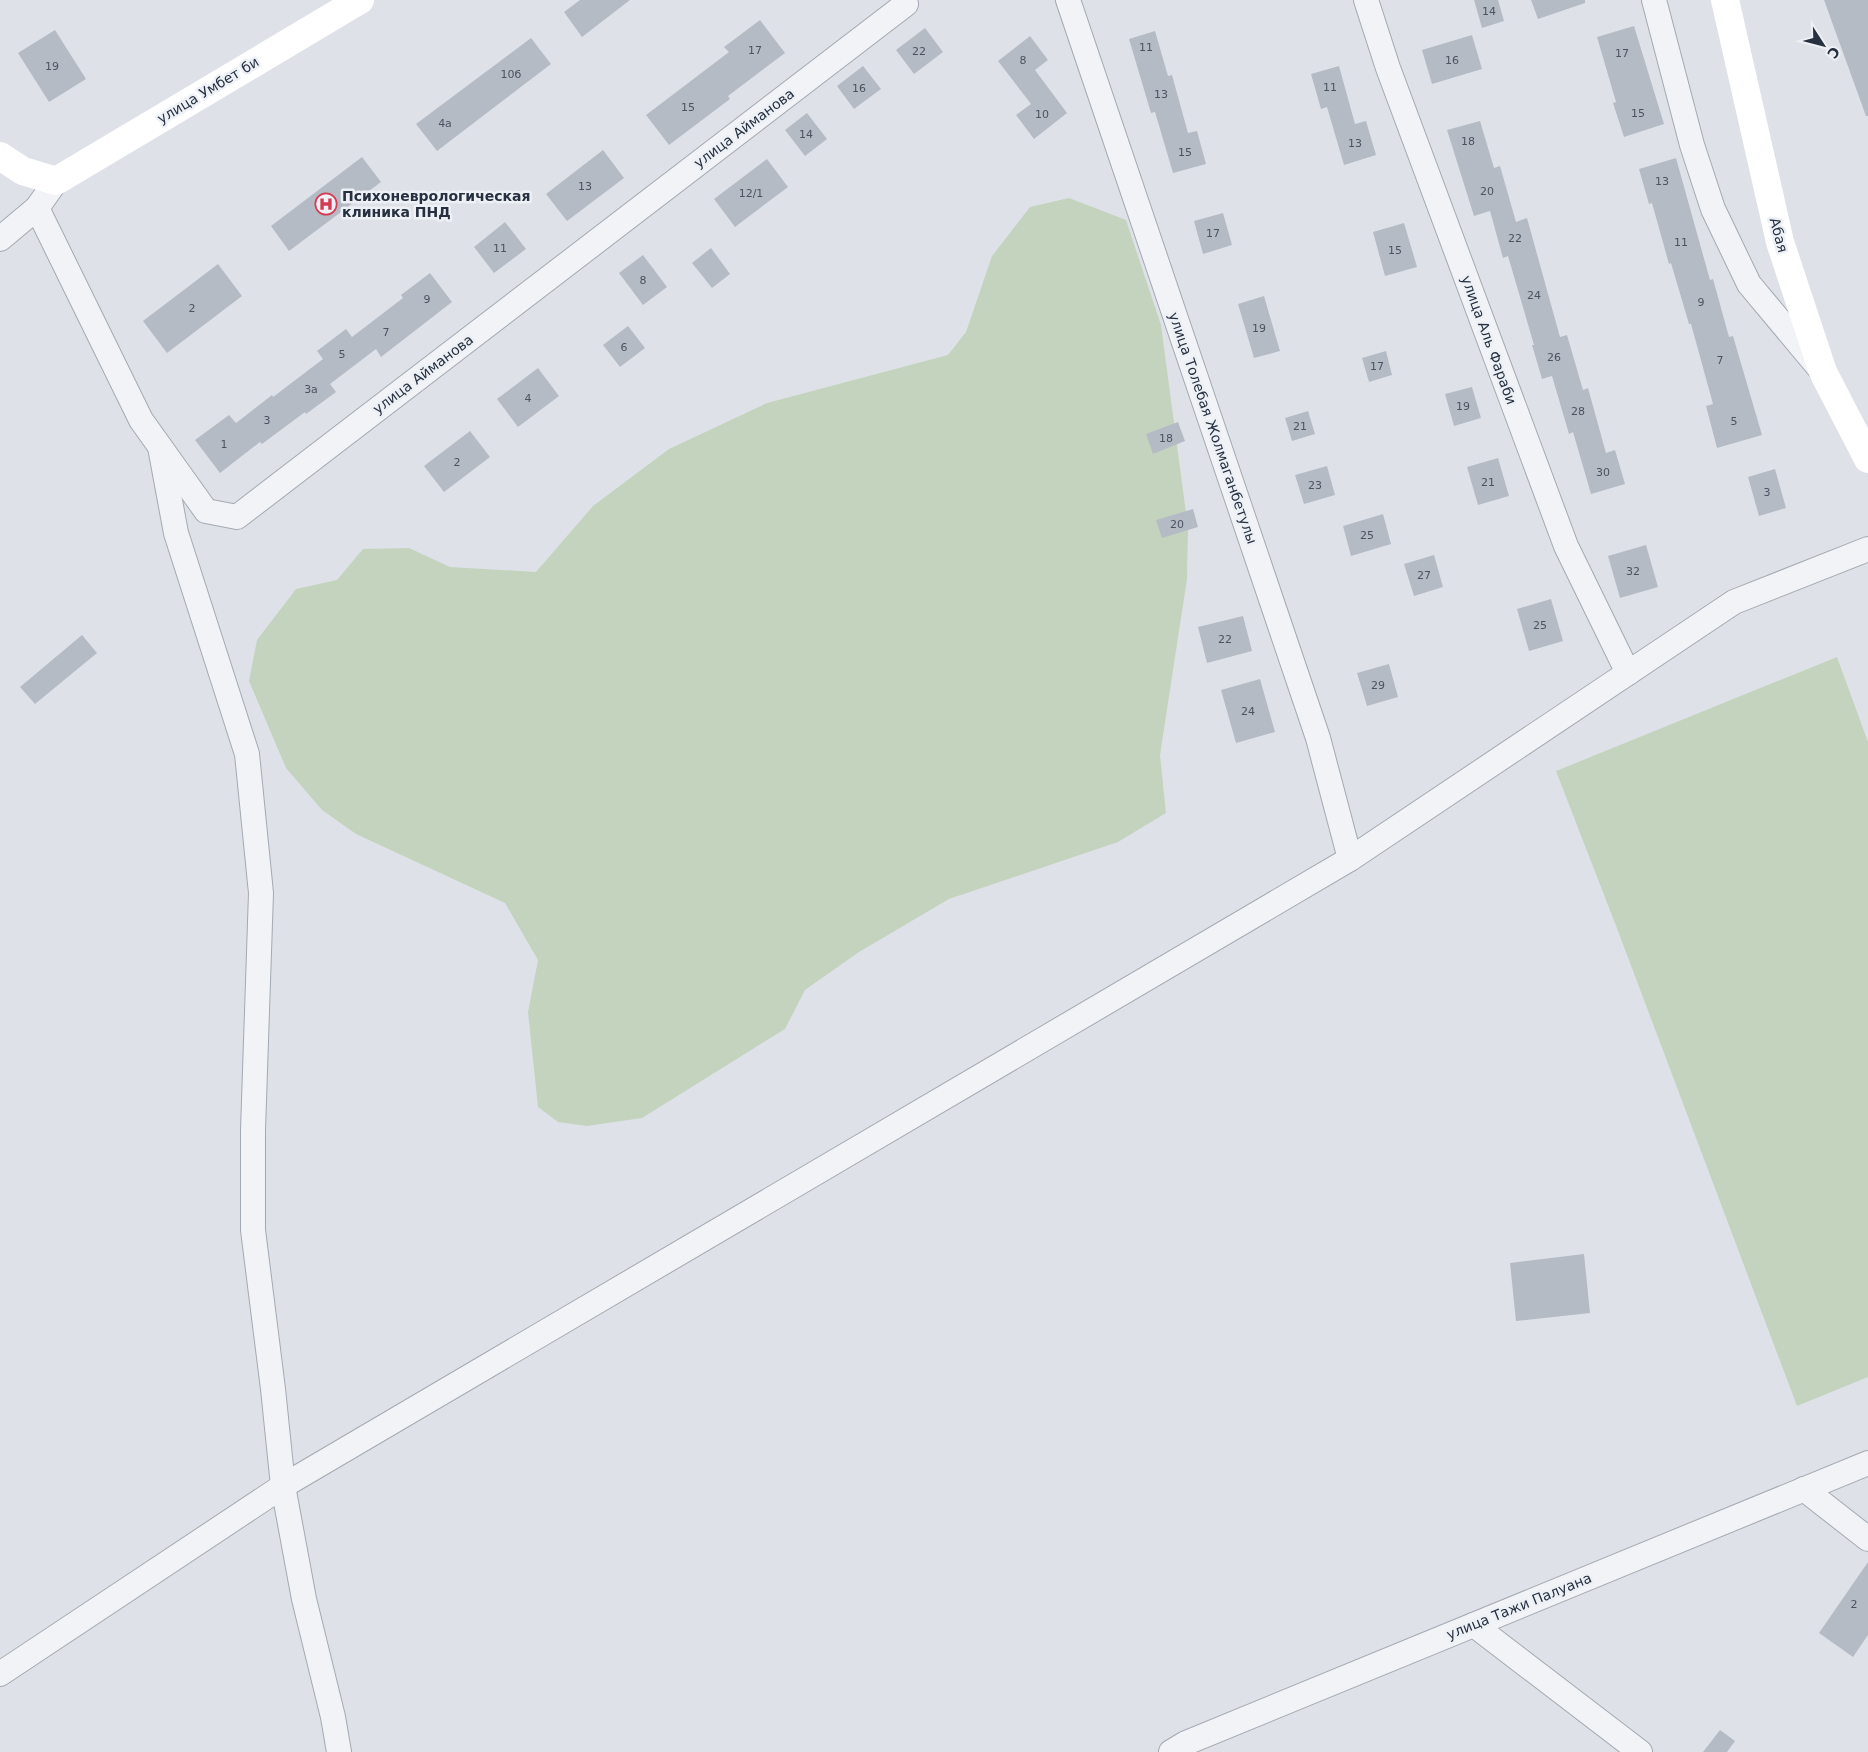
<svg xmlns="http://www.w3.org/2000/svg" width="1868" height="1752" font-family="'DejaVu Sans',sans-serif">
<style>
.green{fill:#c4d3be}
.building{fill:#b5bbc5}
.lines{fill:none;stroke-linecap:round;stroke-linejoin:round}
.street-casing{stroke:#a3a9b2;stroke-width:26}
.street{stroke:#f1f3f6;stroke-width:24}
.secondary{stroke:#fff;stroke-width:28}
.labels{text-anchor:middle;stroke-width:5;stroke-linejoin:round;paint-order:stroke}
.number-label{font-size:11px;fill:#4a5361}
.street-label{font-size:14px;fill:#263040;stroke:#edf1f6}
.poi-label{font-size:14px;font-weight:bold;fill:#263040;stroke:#edf1f6;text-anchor:start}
</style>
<rect width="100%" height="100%" fill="#dee2e8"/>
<g class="green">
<path d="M1069,198L1126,220L1161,325L1188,528L1187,579L1160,755L1166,813L1118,842L949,899L859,952L805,990L785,1029L642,1118L587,1126L558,1122L538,1107L528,1012L538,960L505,903L356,834L322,810L286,768L249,681L257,640L296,589L337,580L363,549L409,548L450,567L536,572L593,506L669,449L767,403L948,355L966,332L992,256L1030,207Z"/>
<path d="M1837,657L1868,742V1377L1797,1406L1618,931L1556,771Z"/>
</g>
<g class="building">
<path d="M580,0H630L582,37L564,12Z"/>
<path d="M1474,0H1498L1504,21L1482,28Z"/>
<path d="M1531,0H1585V3L1538,19Z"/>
<path d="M1824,0H1868V116H1866Z"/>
<path d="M760,20L785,53L728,96L730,99L669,145L646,115L729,52L724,47Z"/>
<path d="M1634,26L1664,124L1624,137L1613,103L1616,102L1597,37Z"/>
<path d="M925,28L943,52L914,74L896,50Z"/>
<path d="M55,30L86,79L49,102L18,53Z"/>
<path d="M1155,31L1168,76L1172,75L1188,133L1197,131L1206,164L1173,173L1155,112L1151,113L1129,39Z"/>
<path d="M1472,35L1482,69L1432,84L1422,50Z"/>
<path d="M1030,36L1048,60L1035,70L1067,113L1034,139L1016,115L1031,104L998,61Z"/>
<path d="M531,38L551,64L437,151L416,124Z"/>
<path d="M863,66L881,89L854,109L837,86Z"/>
<path d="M1339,66L1355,124L1366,121L1376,155L1344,165L1327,107L1321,109L1311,74Z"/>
<path d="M807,113L827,139L805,156L785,130Z"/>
<path d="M1480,121L1494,168L1500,166L1516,222L1527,218L1560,337L1567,335L1583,390L1588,388L1606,453L1615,450L1625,484L1591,494L1573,432L1569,434L1552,376L1542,379L1532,345H1534L1508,256L1503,258L1490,211L1474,216L1447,130Z"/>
<path d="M603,150L624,178L567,221L546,194Z"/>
<path d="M362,157L381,182L289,251L271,226Z"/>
<path d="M1676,158L1710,280L1713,279L1729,337L1733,336L1762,435L1717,448L1706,406L1713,404L1691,324H1689L1671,263L1669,264L1652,203L1649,204L1639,169Z"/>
<path d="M767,159L788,187L735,227L714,199Z"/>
<path d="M1223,213L1232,245L1203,254L1194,221Z"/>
<path d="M505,222L526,249L494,273L474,247Z"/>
<path d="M1404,223L1417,267L1385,276L1373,232Z"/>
<path d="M711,248L730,274L712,288L692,263Z"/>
<path d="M643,255L667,287L643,305L619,273Z"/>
<path d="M218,264L242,296L167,353L143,321Z"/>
<path d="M430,273L452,302L381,357L376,349L330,384L336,392L306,414L305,412L262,444L260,442L220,473L195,440L229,415L236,423L272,395L273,397L323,359L317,351L346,329L352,337L403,298L401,295Z"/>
<path d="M1264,296L1280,351L1254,358L1238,304Z"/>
<path d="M628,326L645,348L620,367L603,345Z"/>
<path d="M1386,351L1392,375L1369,382L1362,358Z"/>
<path d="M538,368L559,396L518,427L497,399Z"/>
<path d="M1472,387L1481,418L1454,426L1445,394Z"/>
<path d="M1308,411L1315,434L1292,441L1285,418Z"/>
<path d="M1178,422L1185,441L1153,454L1146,434Z"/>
<path d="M470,431L490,457L444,492L424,466Z"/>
<path d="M1498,458L1509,496L1478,505L1467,467Z"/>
<path d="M1327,466L1335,495L1304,504L1295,475Z"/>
<path d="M1775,469L1786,508L1759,516L1748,477Z"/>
<path d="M1193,509L1198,527L1162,538L1156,520Z"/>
<path d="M1383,514L1391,544L1351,556L1343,526Z"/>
<path d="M1646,545L1658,587L1620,598L1608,556Z"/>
<path d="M1434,555L1443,587L1414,596L1404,564Z"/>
<path d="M1551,599L1563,641L1529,651L1517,609Z"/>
<path d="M1243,616L1252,651L1207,663L1198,627Z"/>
<path d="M82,635L97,653L35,704L20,687Z"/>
<path d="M1389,664L1398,697L1367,706L1357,673Z"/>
<path d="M1260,679L1275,732L1236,743L1221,690Z"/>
<path d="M1584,1254L1590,1313L1516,1321L1510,1263Z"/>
<path d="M1868,1562V1635L1853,1657L1819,1633Z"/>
<path d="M1720,1730L1735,1741L1727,1752H1703Z"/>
</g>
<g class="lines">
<g class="street-casing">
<g id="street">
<path d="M1068,0L1318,738L1350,859"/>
<path d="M1366,0L1388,68L1566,546L1628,673"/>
<path d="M1654,0L1692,145L1713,209L1749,284L1820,369"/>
<path d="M37,208L141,420L206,511L237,517L906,4L904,0"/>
<path d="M0,239L37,208L56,181"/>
<path d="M160,447L176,533L247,754L261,893L253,1130V1230L273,1389L283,1486L304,1599L333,1717L339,1752"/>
<path d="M1804,1489L1868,1539"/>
<path d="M1474,1625L1640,1752"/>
<path d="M0,1674L283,1486L1350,859L1734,602L1868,549"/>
<path d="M1171,1752L1186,1743L1868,1463"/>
</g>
</g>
<use href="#street" class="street"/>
<g class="secondary">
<path d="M1725,0L1780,242L1823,372L1868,459"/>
<path d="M0,156L23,171L56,181L360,0"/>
</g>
</g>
<defs>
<g id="hospital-ring" transform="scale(1.125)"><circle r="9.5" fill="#edf1f6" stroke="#d53b52" stroke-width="1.5"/><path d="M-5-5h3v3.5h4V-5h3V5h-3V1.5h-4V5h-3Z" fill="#d53b52"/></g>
</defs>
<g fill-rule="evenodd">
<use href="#hospital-ring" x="326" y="204"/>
</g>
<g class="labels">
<g class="number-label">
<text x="1489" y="15">14</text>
<text x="1146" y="51">11</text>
<text x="755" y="54">17</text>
<text x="919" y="55">22</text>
<text x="1622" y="57">17</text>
<text x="1023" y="64">8</text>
<text x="1452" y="64">16</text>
<text x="52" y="70">19</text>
<text x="511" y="78">10б</text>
<text x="1330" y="91">11</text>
<text x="859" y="92">16</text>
<text x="1161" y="98">13</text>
<text x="688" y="111">15</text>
<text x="1638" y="117">15</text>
<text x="1042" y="118">10</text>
<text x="445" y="127">4а</text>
<text x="806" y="138">14</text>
<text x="1468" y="145">18</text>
<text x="1355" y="147">13</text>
<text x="1185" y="156">15</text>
<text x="1662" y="185">13</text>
<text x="585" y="190">13</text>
<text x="1487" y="195">20</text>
<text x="751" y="197">12/1</text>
<text x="1213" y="237">17</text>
<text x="1515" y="242">22</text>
<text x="1681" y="246">11</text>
<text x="500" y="252">11</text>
<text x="1395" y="254">15</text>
<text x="643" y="284">8</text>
<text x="1534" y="299">24</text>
<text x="427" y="303">9</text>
<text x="1701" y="306">9</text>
<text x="192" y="312">2</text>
<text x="1259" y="332">19</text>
<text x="386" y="336">7</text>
<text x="624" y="351">6</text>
<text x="342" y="358">5</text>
<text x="1554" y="361">26</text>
<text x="1720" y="364">7</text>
<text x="1377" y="370">17</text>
<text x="311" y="393">3а</text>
<text x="528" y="402">4</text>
<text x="1463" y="410">19</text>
<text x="1578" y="415">28</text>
<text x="267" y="424">3</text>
<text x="1734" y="425">5</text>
<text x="1300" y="430">21</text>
<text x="1166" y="442">18</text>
<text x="224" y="448">1</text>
<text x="457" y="466">2</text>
<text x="1603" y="476">30</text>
<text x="1488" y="486">21</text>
<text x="1315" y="489">23</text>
<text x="1767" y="496">3</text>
<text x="1177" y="528">20</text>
<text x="1367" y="539">25</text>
<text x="1633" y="575">32</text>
<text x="1424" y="579">27</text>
<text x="1540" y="629">25</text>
<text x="1225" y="643">22</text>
<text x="1378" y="689">29</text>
<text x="1248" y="715">24</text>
<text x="1854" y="1608">2</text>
</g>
<g class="street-label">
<text transform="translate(208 90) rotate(-31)" y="5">улица Умбет би</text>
<text transform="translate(744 128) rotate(-37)" y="5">улица Айманова</text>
<text transform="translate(1779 235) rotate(75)" y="5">Абая</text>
<text transform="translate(1489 340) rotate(70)" y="5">улица Аль Фараби</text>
<text transform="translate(423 374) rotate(-37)" y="5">улица Айманова</text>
<text transform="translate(1213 428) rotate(71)" y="5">улица Толебая Жолмаганбетулы</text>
<text transform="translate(1519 1606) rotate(-22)" y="5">улица Тажи Палуана</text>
</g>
<g class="poi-label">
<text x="342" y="201">Психоневрологическая<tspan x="342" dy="16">клиника ПНД</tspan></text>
</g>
</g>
<g transform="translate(1823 45) rotate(126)" stroke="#edf1f6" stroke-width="4" paint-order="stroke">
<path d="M0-4L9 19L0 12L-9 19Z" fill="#263040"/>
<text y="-8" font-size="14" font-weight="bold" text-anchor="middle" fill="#263040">С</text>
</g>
</svg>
